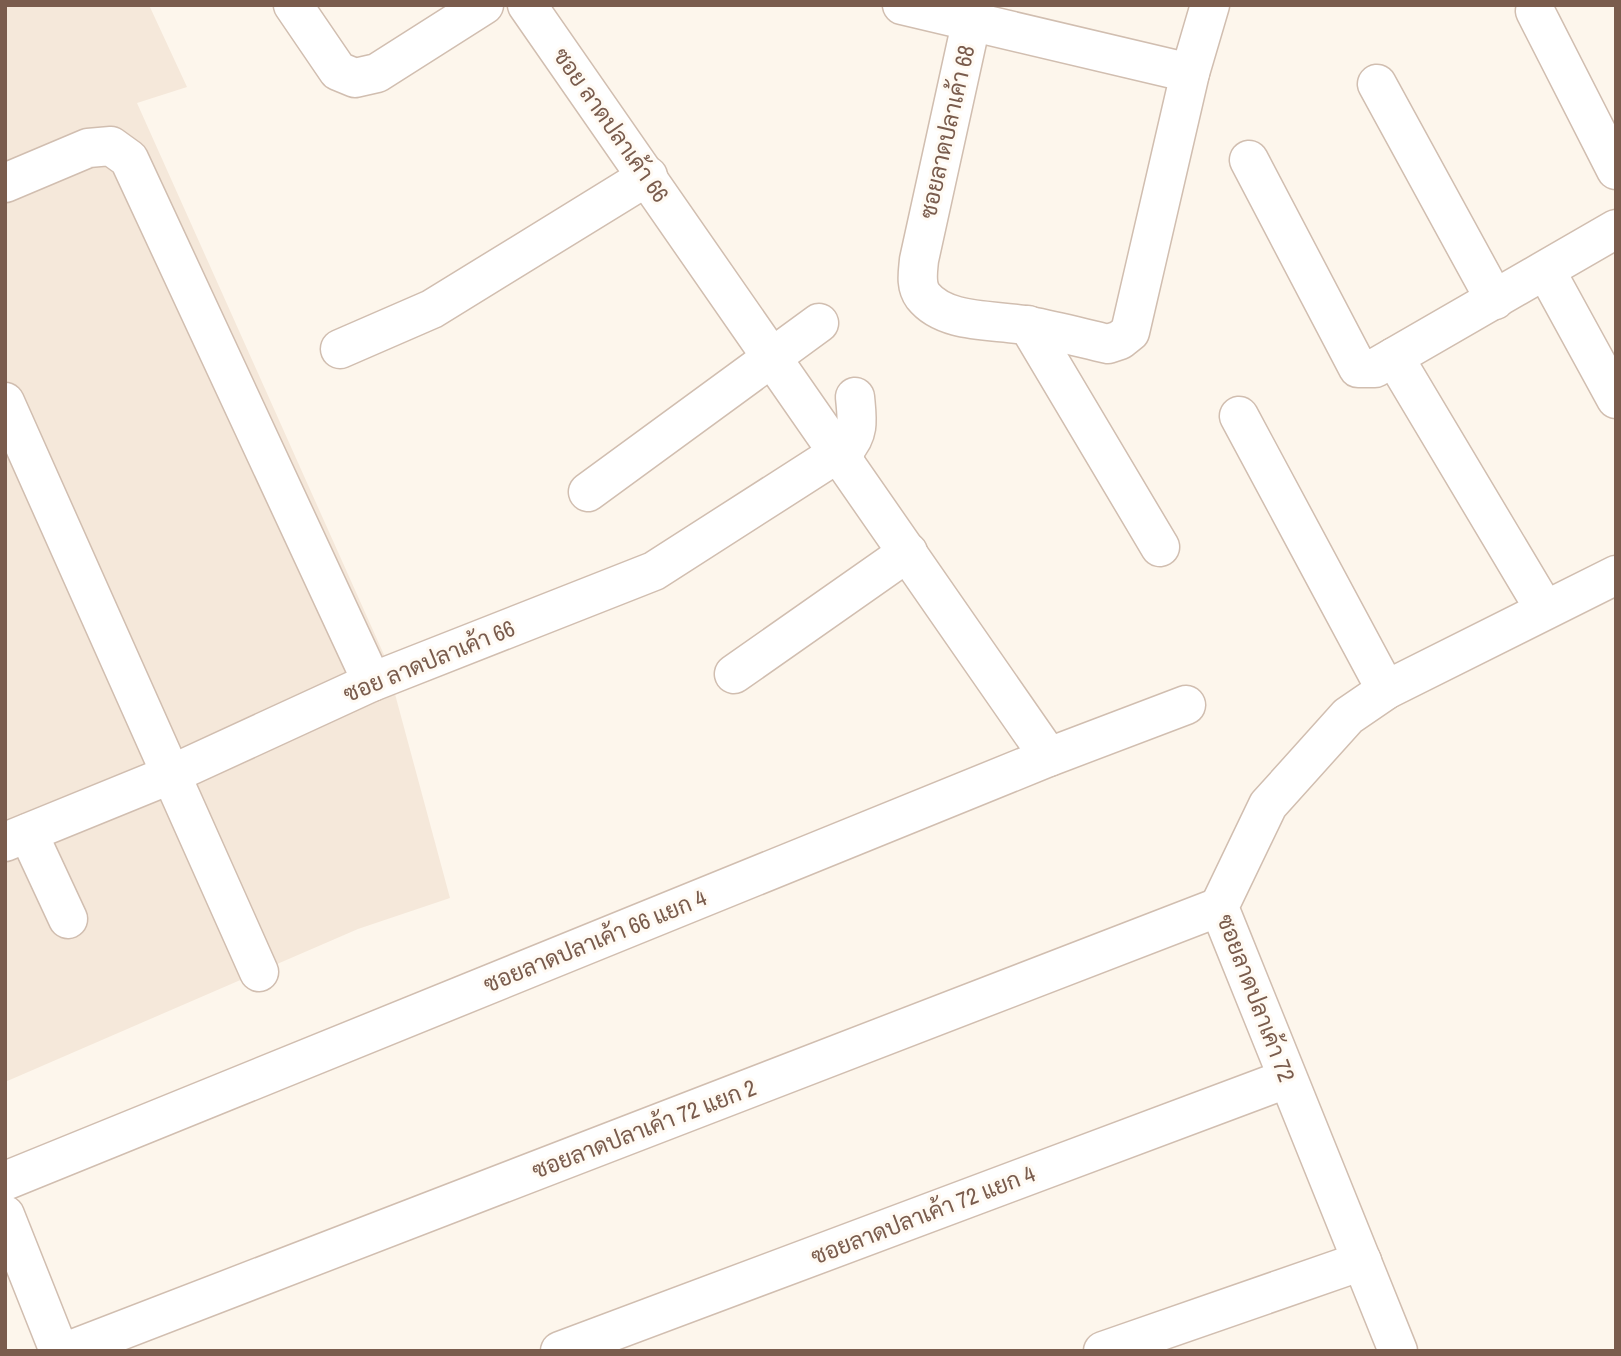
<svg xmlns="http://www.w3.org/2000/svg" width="1621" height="1356" font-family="'Archivo Narrow',Sarabun,sans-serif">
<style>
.residential{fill:#f5e8da}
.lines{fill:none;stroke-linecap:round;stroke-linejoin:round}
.minor-casing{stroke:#d1beb0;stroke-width:41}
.minor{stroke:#fff;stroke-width:38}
.labels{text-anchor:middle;stroke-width:6;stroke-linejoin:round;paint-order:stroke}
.street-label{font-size:23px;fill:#7a5c4d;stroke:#fffaf3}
</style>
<rect width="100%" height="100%" fill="#fdf6ec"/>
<path class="residential" d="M5,5H149L187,87L137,103L385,657L450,898L358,929L5,1082Z"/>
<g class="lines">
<g class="minor-casing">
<g id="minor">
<path d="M293,5L338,71L355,78L377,73L484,5"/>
<path d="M527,5L1049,757"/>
<path d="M902,5L1190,73"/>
<path d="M975,5L919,260C918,272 915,285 923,296C946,325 997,319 1029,326C1056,331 1082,338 1108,344L1120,340L1130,332L1190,73L1210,5"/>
<path d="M1535,11L1616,170"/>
<path d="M1377,84L1495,300"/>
<path d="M1249,160L1358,368H1375L1616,229"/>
<path d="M5,183L88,148L111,146L129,159L372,682"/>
<path d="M1546,271L1616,399"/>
<path d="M1028,325L1160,547"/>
<path d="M340,349L432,309L648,176"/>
<path d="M1394,357L1545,610"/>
<path d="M5,402L259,972"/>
<path d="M1239,416L1386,690"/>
<path d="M845,464V449C860,433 857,419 855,397"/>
<path d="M588,492L819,323"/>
<path d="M734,674L908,552"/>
<path d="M28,833L68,919"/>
<path d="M5,842L172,774L372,682L654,571L838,453"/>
<path d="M5,1181L1049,757L1186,705"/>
<path d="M5,1215L59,1351"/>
<path d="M68,1351L1219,907"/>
<path d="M560,1351L1286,1079"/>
<path d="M1103,1351L1362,1261"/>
<path d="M1398,1351L1219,907L1268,805L1348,716L1386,690L1616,575"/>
</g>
</g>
<use href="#minor" class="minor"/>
</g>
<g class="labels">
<g class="street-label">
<text transform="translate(611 125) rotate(55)" y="8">ซอย ลาดปลาเค้า 66</text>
<text transform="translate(947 132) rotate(-77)" y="8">ซอยลาดปลาเค้า 68</text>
<text transform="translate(429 661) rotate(-22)" y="8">ซอย ลาดปลาเค้า 66</text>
<text transform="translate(595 941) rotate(-22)" y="8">ซอยลาดปลาเค้า 66 แยก 4</text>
<text transform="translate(1256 998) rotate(69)" y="8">ซอยลาดปลาเค้า 72</text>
<text transform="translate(644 1129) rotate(-21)" y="8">ซอยลาดปลาเค้า 72 แยก 2</text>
<text transform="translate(923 1215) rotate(-21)" y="8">ซอยลาดปลาเค้า 72 แยก 4</text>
</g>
</g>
<rect width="1621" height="1356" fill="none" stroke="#7a5c4d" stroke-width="14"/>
</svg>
